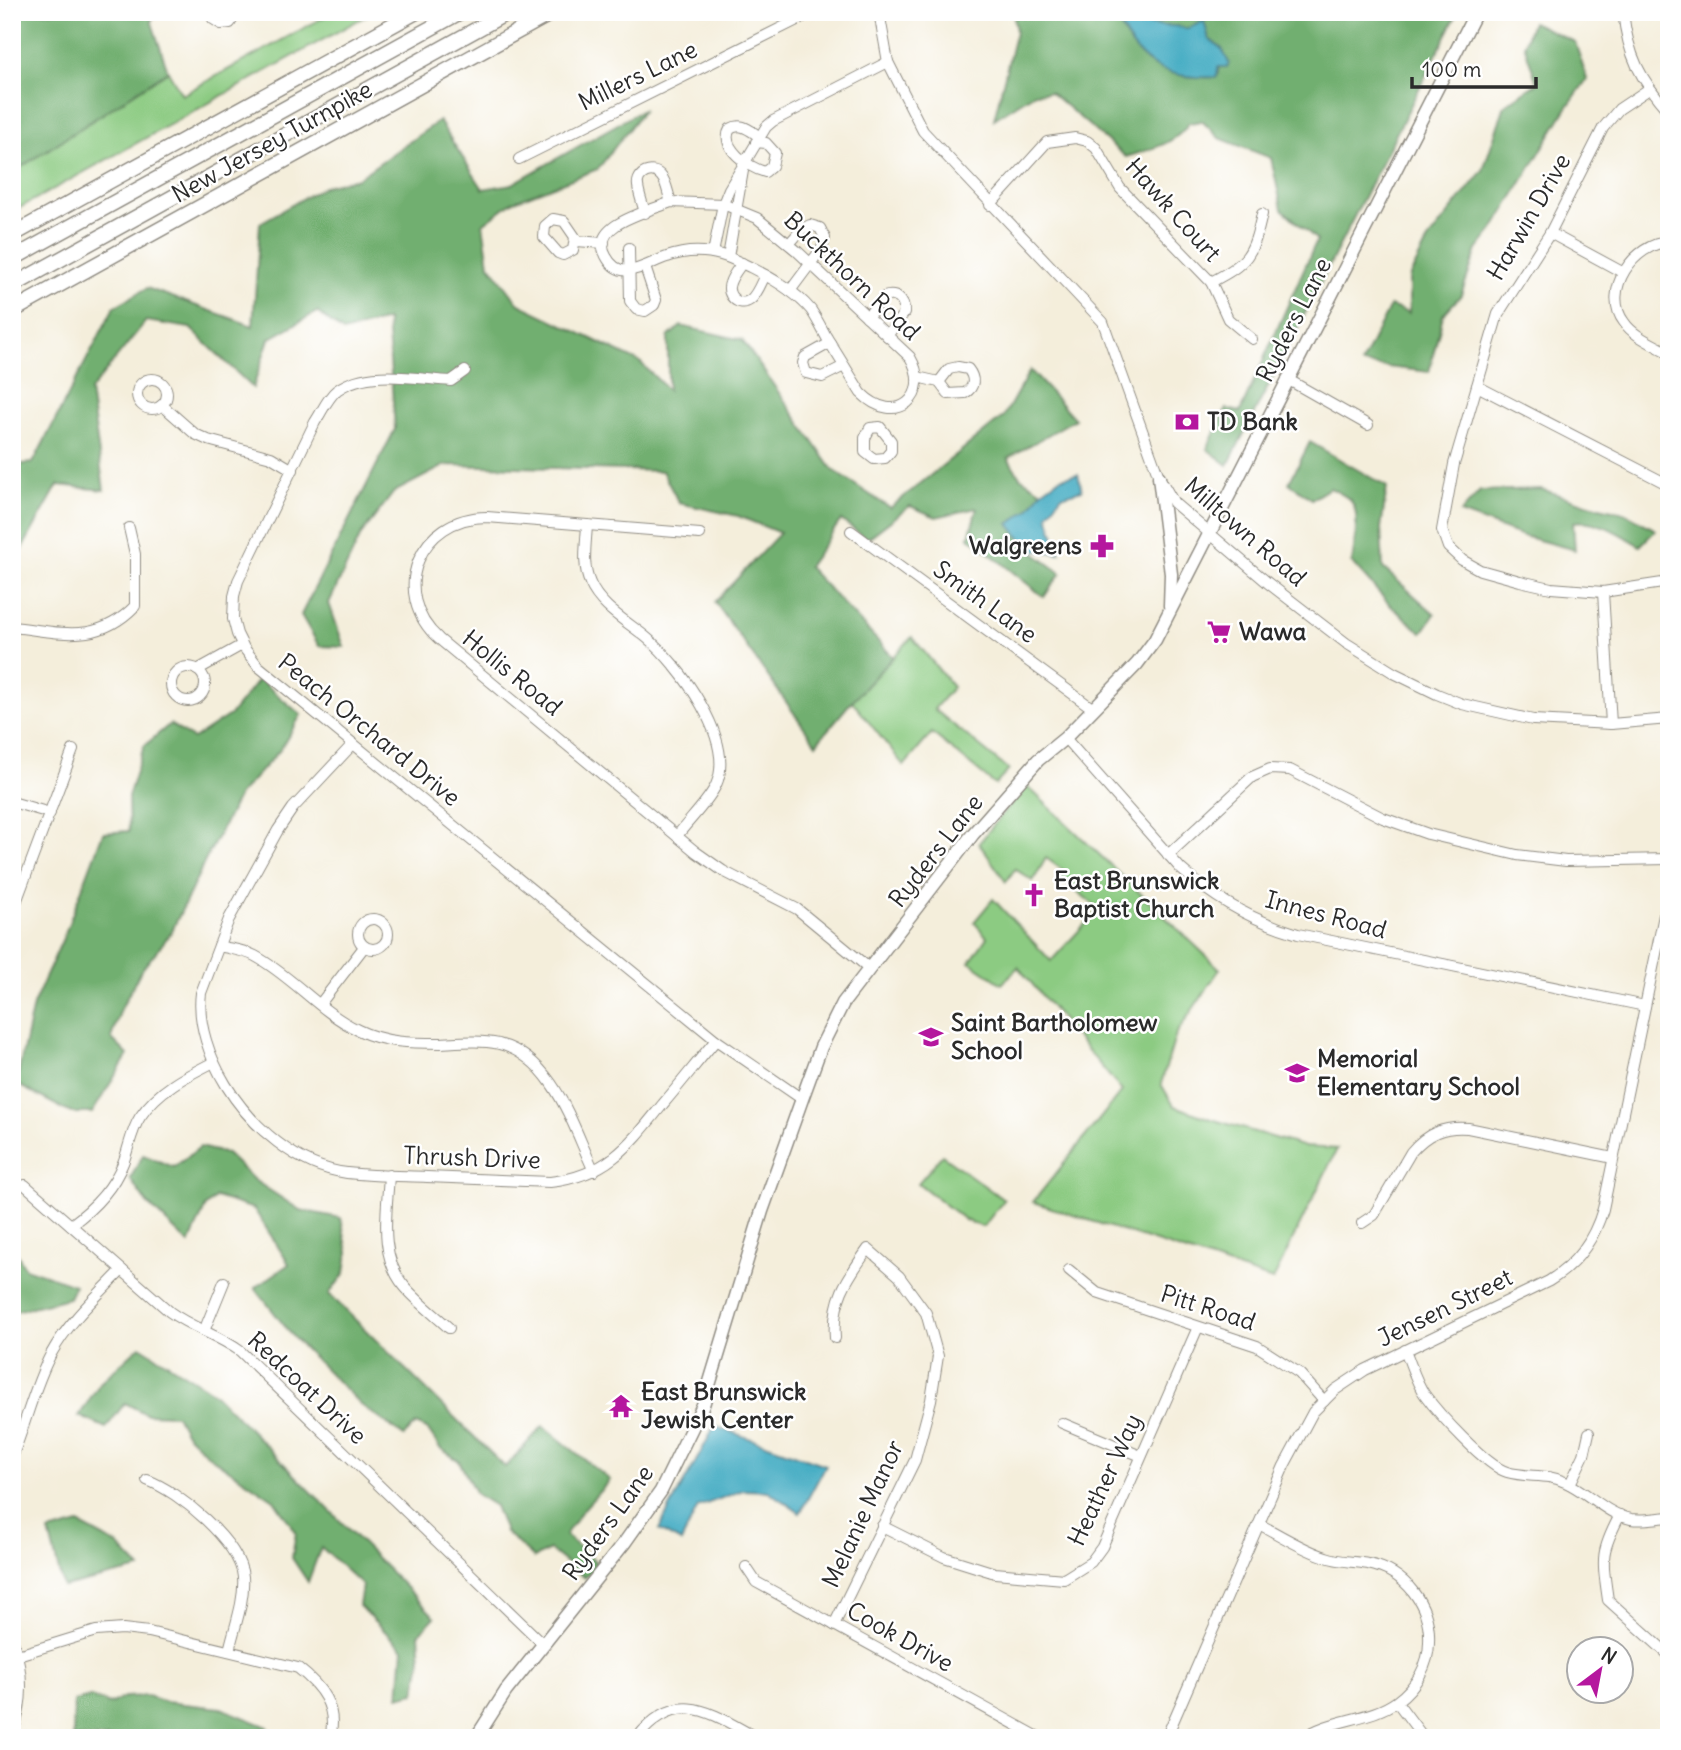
<svg xmlns="http://www.w3.org/2000/svg" width="1681" height="1750" font-family="Delius,sans-serif">
<style>
.green{fill:#8ccb82;stroke:#5c7b56;stroke-width:2}
.forest{fill:#71af70;stroke:#4e6d4e;stroke-width:2}
.water{fill:#42abc2;stroke:#366b76;stroke-width:2}
.lines{fill:none;stroke-linecap:round;stroke-linejoin:round}
.minor-casing{stroke:#908c83;stroke-width:12}
.major-casing{stroke:#908c83;stroke-width:15}
.highway-casing{stroke:#908c83;stroke-width:17}
.minor{stroke:#fff;stroke-width:10}
.major{stroke:#fff;stroke-width:12}
.highway{stroke:#fff;stroke-width:14}
.labels{text-anchor:middle;stroke-width:5;stroke-linejoin:round;paint-order:stroke}
.street-label{font-size:24px;fill:#2b2b2b;stroke:#fff}
.poi-label{font-size:24px;font-weight:bold;fill:#2b2b2b;stroke:#fff;text-anchor:start}
</style>
<rect width="100%" height="100%" fill="#fff"/>
<filter id="ink" filterUnits="userSpaceOnUse"><feTurbulence type="fractalNoise" baseFrequency=".0143" numOctaves="2"/><feDisplacementMap in="SourceGraphic" scale="14" xChannelSelector="R" yChannelSelector="G"/><feConvolveMatrix kernelMatrix="1 2 1 2 8 2 1 2 1" color-interpolation-filters="sRGB"/></filter>
<filter id="wash" filterUnits="userSpaceOnUse"><feTurbulence type="fractalNoise" baseFrequency=".00686" numOctaves="4" result="noise"/><feDisplacementMap in="SourceGraphic" scale="28" xChannelSelector="R" yChannelSelector="G"/><feGaussianBlur stdDeviation="1.57" result="paint"/><feColorMatrix in="noise" values="0 0 0 0 0 0 0 0 0 0 0 0 0 0 0 0 0 1.4 0 .05"/><feComposite in="paint" operator="in"/></filter>
<g filter="url(#wash)">
<rect width="100%" height="100%" fill="#f4eedb"/>
<g class="green">
<path d="M333,12H373L12,212V173L168,71L182,95Z"/>
<path d="M912,637L953,687L934,709L1009,770L995,785L932,733L904,766L852,701Z"/>
<path d="M1026,785L1220,969L1176,1034L1161,1084L1174,1106L1208,1118L1305,1147L1337,1149L1273,1280L1033,1202L1122,1091L1018,967L1002,984L970,962L987,937L974,922L993,899L1051,961L1099,909L1060,877L1064,871L1046,858L1033,881L1015,869L1006,882L979,843Z"/>
<path d="M942,1155L1004,1200L983,1227L965,1220L918,1183Z"/>
</g>
<g class="forest">
<path d="M12,12H159L151,20L168,71L12,173Z"/>
<path d="M1013,12H1114C1135,63 1162,80 1217,77L1222,49L1209,39L1204,22L1187,29C1169,22 1161,30 1144,22L1140,12H1293L1301,14L1308,12H1458L1228,465L1207,449L1226,409L1240,412L1317,240L1282,209L1271,158L1219,138L1202,121L1189,123C1175,145 1150,149 1126,157L1050,92L1035,93L994,119L1016,31Z"/>
<path d="M1532,22L1575,42L1587,79L1566,109L1493,230L1477,250L1461,295L1443,315L1429,372L1361,364L1390,306L1409,313V278L1428,240L1483,170L1505,105L1537,83L1524,44Z"/>
<path d="M644,109L598,169L512,202L483,224L489,264L519,304L640,362L668,390V337L681,326L742,340L833,470L890,508L1004,416L1030,370L1075,419L1008,458L1020,477L1042,491L1029,509L1010,524L1030,550L1061,573L1044,597L969,537L977,508L936,517L910,506L867,539L841,520L808,567L893,657L852,701L816,744L715,602L780,533L738,516L679,503L662,471L446,465L394,492L361,535L329,603L344,647L319,646L301,615L395,429L387,320L343,332L317,312L269,339L253,388L190,328L146,321L90,391L104,490L58,485L18,556L12,557V465L33,463L114,307L147,288L253,326L260,223L325,186L358,178L439,121L483,189L512,184Z"/>
<path d="M1310,442L1387,487L1381,528L1383,568L1435,614L1422,633L1390,605L1352,563C1354,547 1362,512 1350,500C1345,495 1336,491 1330,488L1312,499L1289,483Z"/>
<path d="M1541,489L1587,504L1625,513L1656,530L1640,546C1620,534 1597,518 1573,522L1575,550L1523,536L1460,513L1480,491Z"/>
<path d="M259,679L301,715L280,750L239,795L204,863L171,933L140,972L121,1009L111,1038L128,1055L92,1113H71L16,1084L33,1005L64,936L103,833L129,831L128,797L144,746L170,724L193,739L231,714Z"/>
<path d="M200,1147L227,1154L254,1180L300,1210L341,1218L348,1252L345,1273L329,1294L505,1467L543,1426L610,1480L581,1512L565,1535L598,1564L585,1578L550,1550L534,1558L505,1532L495,1506L476,1494L459,1461L440,1448L427,1429L416,1424L404,1436L361,1405L294,1338L255,1288L289,1264L254,1209L216,1197L206,1206L189,1244L146,1202L130,1179L143,1155L174,1167Z"/>
<path d="M12,1245L25,1268L75,1285L69,1298L12,1312Z"/>
<path d="M140,1346L213,1392L435,1617L419,1634L421,1661L415,1693L399,1697L403,1649L359,1606L362,1585L321,1547L308,1582L292,1558L296,1532L274,1500L209,1456L186,1434L176,1415L146,1414L125,1403L106,1428L79,1416L100,1383Z"/>
<path d="M79,1524L118,1545L140,1569L63,1587L49,1532Z"/>
<path d="M147,1696L165,1702L221,1708L268,1727L264,1738H73L74,1701L91,1697L109,1704L125,1697Z"/>
</g>
<g class="water">
<path d="M1114,12H1140L1144,22C1161,30 1169,22 1187,29L1204,21L1209,39L1222,49L1229,63L1227,67H1218L1217,77C1162,80 1135,63 1114,12Z"/>
<path d="M1078,474L1082,490L1061,496L1048,515L1060,553L1030,550L1009,524L1029,509L1042,491L1060,478Z"/>
<path d="M714,1426L826,1465L800,1513L768,1491L743,1490L698,1507L681,1542L659,1530C675,1494 698,1462 714,1426Z"/>
</g>
</g>
<g filter="url(#ink)">
<g class="lines">
<g class="minor-casing">
<g id="minor">
<path d="M210,12L213,19L221,24L230,23L237,12"/>
<path d="M879,12L888,62L923,131L1103,322L1159,477L1174,503L1268,583L1346,643L1394,673L1437,694L1462,704L1533,720L1611,724L1669,719"/>
<path d="M1623,12C1628,56 1640,79 1669,112"/>
<path d="M1649,89L1619,109L1603,128L1550,233L1498,314L1454,464L1442,530L1448,547L1462,560L1480,570L1520,581L1551,588L1603,592L1669,582"/>
<path d="M756,142L766,143L775,153L772,166L765,172C749,168 719,147 730,129C742,122 749,130 760,137"/>
<path d="M519,159L813,12"/>
<path d="M671,202L723,204L757,218L797,251L910,357C933,396 896,428 861,393C850,375 838,356 827,338C822,329 817,319 811,310C795,291 772,278 750,267C735,260 721,253 704,252C692,251 678,253 667,257C647,263 621,285 606,256C588,224 651,211 671,202Z"/>
<path d="M990,205L1047,142L1075,138L1087,141L1096,148L1120,188L1211,282L1228,319L1252,339"/>
<path d="M645,213C643,204 639,195 638,186C636,173 653,166 661,176C667,182 668,195 671,202"/>
<path d="M553,219L564,221L575,237L573,250L563,255L558,253L544,237L545,226Z"/>
<path d="M1550,233L1622,272"/>
<path d="M576,241L604,243"/>
<path d="M1669,242C1634,243 1601,291 1624,322C1634,337 1654,344 1669,353"/>
<path d="M789,244L802,229L810,225L820,228L825,238L822,248L790,291"/>
<path d="M629,248L630,301L636,309L645,311L654,305L656,300L645,267"/>
<path d="M713,253L723,204L729,189L766,127L773,121L888,62"/>
<path d="M728,257L744,165"/>
<path d="M742,263C738,269 732,276 730,283C725,295 739,308 750,300C757,295 761,283 765,275"/>
<path d="M1211,282C1248,263 1253,255 1262,214"/>
<path d="M867,317L884,297C896,293 905,300 904,313L887,336"/>
<path d="M830,343L805,357L803,363L806,373L822,377L844,366"/>
<path d="M958,367L968,369C975,378 975,387 965,393L948,394L939,382L949,369Z"/>
<path d="M465,371L451,381C417,379 367,368 337,390C327,398 322,412 315,422L238,581L234,596L233,619L237,634L244,648L258,666L716,1040L802,1099"/>
<path d="M917,377L939,382"/>
<path d="M1287,379L1368,425"/>
<circle cx="152" cy="394" r="15"/>
<path d="M1477,386L1669,485"/>
<path d="M162,405L195,434L208,440L271,457L293,470"/>
<path d="M880,427L891,441V451L885,458L874,459L865,452V438L870,428Z"/>
<path d="M587,525C586,545 582,565 590,583C600,607 628,622 647,638C680,665 736,741 716,785C709,801 688,821 677,836"/>
<path d="M851,531L1092,708"/>
<path d="M700,534L487,517C419,517 388,593 439,639L696,852L723,871L797,909L870,969"/>
<path d="M1603,592L1611,724"/>
<path d="M12,627C61,632 97,645 135,606V554L129,528"/>
<circle cx="188" cy="684" r="17"/>
<path d="M197,670L242,645"/>
<path d="M1668,719L1669,740"/>
<path d="M1065,738L1181,869C1216,900 1253,921 1298,934L1645,1006"/>
<path d="M353,744L293,808L278,830L229,919L201,993C197,1023 210,1059 226,1085C251,1126 297,1167 347,1173C374,1176 401,1176 427,1177C468,1179 509,1180 550,1182C607,1176 630,1145 663,1104C681,1083 698,1061 716,1040"/>
<path d="M12,802L50,813"/>
<path d="M1168,855L1252,777L1270,769L1290,770L1383,818L1428,834L1517,855L1566,861L1669,859"/>
<path d="M12,913L73,750"/>
<circle cx="373" cy="934" r="15"/>
<path d="M219,946C230,949 244,950 255,956C292,976 320,1012 358,1030C384,1043 412,1043 441,1043C460,1042 480,1040 499,1044C554,1058 572,1125 594,1171"/>
<path d="M320,1004L364,947"/>
<path d="M389,1175C387,1212 378,1256 405,1287C418,1302 435,1315 449,1328"/>
<path d="M25,1185L170,1312C192,1328 218,1335 240,1351L543,1644"/>
<path d="M1362,1223L1374,1215L1411,1152C1427,1133 1444,1126 1468,1128L1613,1158"/>
<path d="M71,1225C93,1209 113,1189 123,1163C129,1148 131,1131 140,1117C158,1090 186,1076 214,1062"/>
<path d="M1069,1270L1097,1293L1257,1346L1299,1373L1324,1401"/>
<path d="M204,1331L224,1282"/>
<path d="M1405,1350C1411,1364 1416,1383 1425,1395C1438,1413 1486,1466 1507,1472C1527,1478 1546,1473 1565,1482C1588,1492 1606,1514 1631,1519C1643,1521 1656,1518 1669,1517"/>
<path d="M1062,1423L1141,1456"/>
<path d="M12,1457C26,1423 34,1386 51,1354C69,1321 97,1296 122,1270"/>
<path d="M147,1480C178,1491 240,1542 243,1577C245,1601 234,1628 229,1651"/>
<path d="M1570,1484L1584,1455L1589,1433"/>
<path d="M1620,1515C1600,1553 1602,1558 1608,1600L1669,1655"/>
<path d="M1259,1524C1280,1535 1303,1550 1326,1557C1339,1562 1355,1561 1368,1564C1405,1571 1431,1605 1429,1642C1429,1665 1416,1687 1397,1701C1370,1721 1331,1718 1303,1738"/>
<path d="M882,1526L944,1557L995,1573L1064,1579L1091,1562L1102,1547L1198,1327"/>
<path d="M746,1567L756,1582L1040,1738"/>
<path d="M834,1625L915,1460L931,1400L938,1356L926,1313L899,1276L868,1249C847,1279 832,1299 835,1338"/>
<path d="M12,1639C24,1671 24,1703 12,1734"/>
<path d="M18,1655L96,1631L123,1629L149,1632L298,1668C321,1686 338,1707 330,1738"/>
<path d="M1397,1702L1424,1738"/>
<path d="M637,1738C678,1686 711,1713 757,1738"/>
<path d="M1166,1738L1284,1466L1313,1412L1335,1390L1365,1370L1549,1281C1577,1264 1594,1240 1603,1209L1669,891"/>
</g>
</g>
<g class="major-casing">
<g id="major">
<path d="M1159,477L1171,574L1170,606"/>
<path d="M476,1738L506,1691L625,1542L661,1491L703,1405L762,1211L802,1099L821,1047L843,1003L973,834L1038,760L1065,738L1137,664L1155,640L1476,12"/>
</g>
</g>
<g class="highway-casing">
<g id="highway">
<path d="M12,235L416,12"/>
<path d="M12,259L460,12"/>
<path d="M12,286L508,12"/>
<path d="M12,311L553,12"/>
</g>
</g>
<use href="#minor" class="minor"/>
<use href="#major" class="major"/>
<use href="#highway" class="highway"/>
</g>
</g>
<defs>
<g id="bank-bare" transform="scale(1.89)"><path d="M-6-4H6V4H-6ZM0-2.3a2.3 2.3 0 1 0 0 4.6a2.3 2.3 0 1 0 0-4.6Z" fill="#b5179e" stroke="#fff" stroke-width="2.5" paint-order="stroke"/></g>
<g id="pharmacy-bare" transform="scale(1.89)"><path d="M-2-6h4v4h4v4h-4v4h-4v-4h-4v-4h4Z" fill="#b5179e" stroke="#fff" stroke-width="2.5" paint-order="stroke"/></g>
<g id="supermarket-bare" transform="scale(1.89)"><path d="M-6-5.5h2.5l.6 2H6L4.5 2H-2.5L-4.4-4H-6ZM-1.5 3.2a1.3 1.3 0 1 0 .1 0ZM3 3.2a1.3 1.3 0 1 0 .1 0Z" fill="#b5179e" stroke="#fff" stroke-width="2.5" paint-order="stroke"/></g>
<g id="church-bare" transform="scale(1.89)"><path d="M-1.2-6h2.4v3.5h3.3v2.4h-3.3V6h-2.4V-.1h-3.3v-2.4h3.3Z" fill="#b5179e" stroke="#fff" stroke-width="2.5" paint-order="stroke"/></g>
<g id="school-bare" transform="scale(1.89)"><path d="M0-5L7-2L0 1L-7-2ZM-4 1L0 2.5L4 1V4Q0 6-4 4Z" fill="#b5179e" stroke="#fff" stroke-width="2.5" paint-order="stroke"/></g>
<g id="temple-bare" transform="scale(1.89)"><path d="M0-6L5-2H3V0L6.5 2.5H4V6H1.5V3h-3V6H-4V2.5H-6.5L-3 0V-2H-5Z" fill="#b5179e" stroke="#fff" stroke-width="2.5" paint-order="stroke"/></g>
</defs>
<g fill-rule="evenodd">
<use href="#bank-bare" x="1187" y="422"/>
<use href="#pharmacy-bare" x="1102" y="546"/>
<use href="#supermarket-bare" x="1219" y="632"/>
<use href="#church-bare" x="1034" y="895"/>
<use href="#school-bare" x="931" y="1037"/>
<use href="#school-bare" x="1297" y="1073"/>
<use href="#temple-bare" x="621" y="1406"/>
</g>
<g class="labels">
<g class="street-label">
<text transform="translate(638 76) rotate(-26)" y="8">Millers Lane</text>
<text transform="translate(272 142) rotate(-29)" y="8">New Jersey Turnpike</text>
<text transform="translate(1173 210) rotate(48)" y="8">Hawk Court</text>
<text transform="translate(1529 217) rotate(-60)" y="8">Harwin Drive</text>
<text transform="translate(852 276) rotate(43)" y="8">Buckthorn Road</text>
<text transform="translate(1294 320) rotate(-63)" y="8">Ryders Lane</text>
<text transform="translate(1245 532) rotate(41)" y="8">Milltown Road</text>
<text transform="translate(985 602) rotate(36)" y="8">Smith Lane</text>
<text transform="translate(512 673) rotate(39)" y="8">Hollis Road</text>
<text transform="translate(369 730) rotate(39)" y="8">Peach Orchard Drive</text>
<text transform="translate(936 851) rotate(-52)" y="8">Ryders Lane</text>
<text transform="translate(1326 915) rotate(15)" y="8">Innes Road</text>
<text transform="translate(472 1158) rotate(2)" y="8">Thrush Drive</text>
<text transform="translate(1208 1308) rotate(18)" y="8">Pitt Road</text>
<text transform="translate(1445 1308) rotate(-26)" y="8">Jensen Street</text>
<text transform="translate(307 1388) rotate(43)" y="8">Redcoat Drive</text>
<text transform="translate(1105 1480) rotate(-65)" y="8">Heather Way</text>
<text transform="translate(863 1514) rotate(-65)" y="8">Melanie Manor</text>
<text transform="translate(608 1523) rotate(-54)" y="8">Ryders Lane</text>
<text transform="translate(900 1637) rotate(29)" y="8">Cook Drive</text>
</g>
<g class="poi-label">
<text x="1207" y="430">TD Bank</text>
<text x="1082" y="554" text-anchor="end">Walgreens</text>
<text x="1239" y="640">Wawa</text>
<text x="1054" y="889">East Brunswick<tspan x="1054" dy="28">Baptist Church</tspan></text>
<text x="951" y="1031">Saint Bartholomew<tspan x="951" dy="28">School</tspan></text>
<text x="1317" y="1067">Memorial<tspan x="1317" dy="28">Elementary School</tspan></text>
<text x="641" y="1400">East Brunswick<tspan x="641" dy="28">Jewish Center</tspan></text>
</g>
</g>
<rect width="1681" height="1750" fill="none" stroke="#fff" stroke-width="42"/>
<g transform="translate(1600 1670) rotate(32)"><circle r="33" fill="#ffffff" stroke="#aaaaaa" stroke-width="2"/>
<path d="M0-5L12 26L0 18L-12 26Z" fill="#b5179e"/>
<text y="-10" font-size="19" font-weight="bold" text-anchor="middle" fill="#2b2b2b">N</text>
</g>
<path d="M1412 77v10h124v-10" fill="none" stroke="#2b2b2b" stroke-width="3.5"/>
<text x="1422" y="77" font-size="21" fill="#2b2b2b" stroke="#ffffff" stroke-width="5" paint-order="stroke">100 m</text>
</svg>
